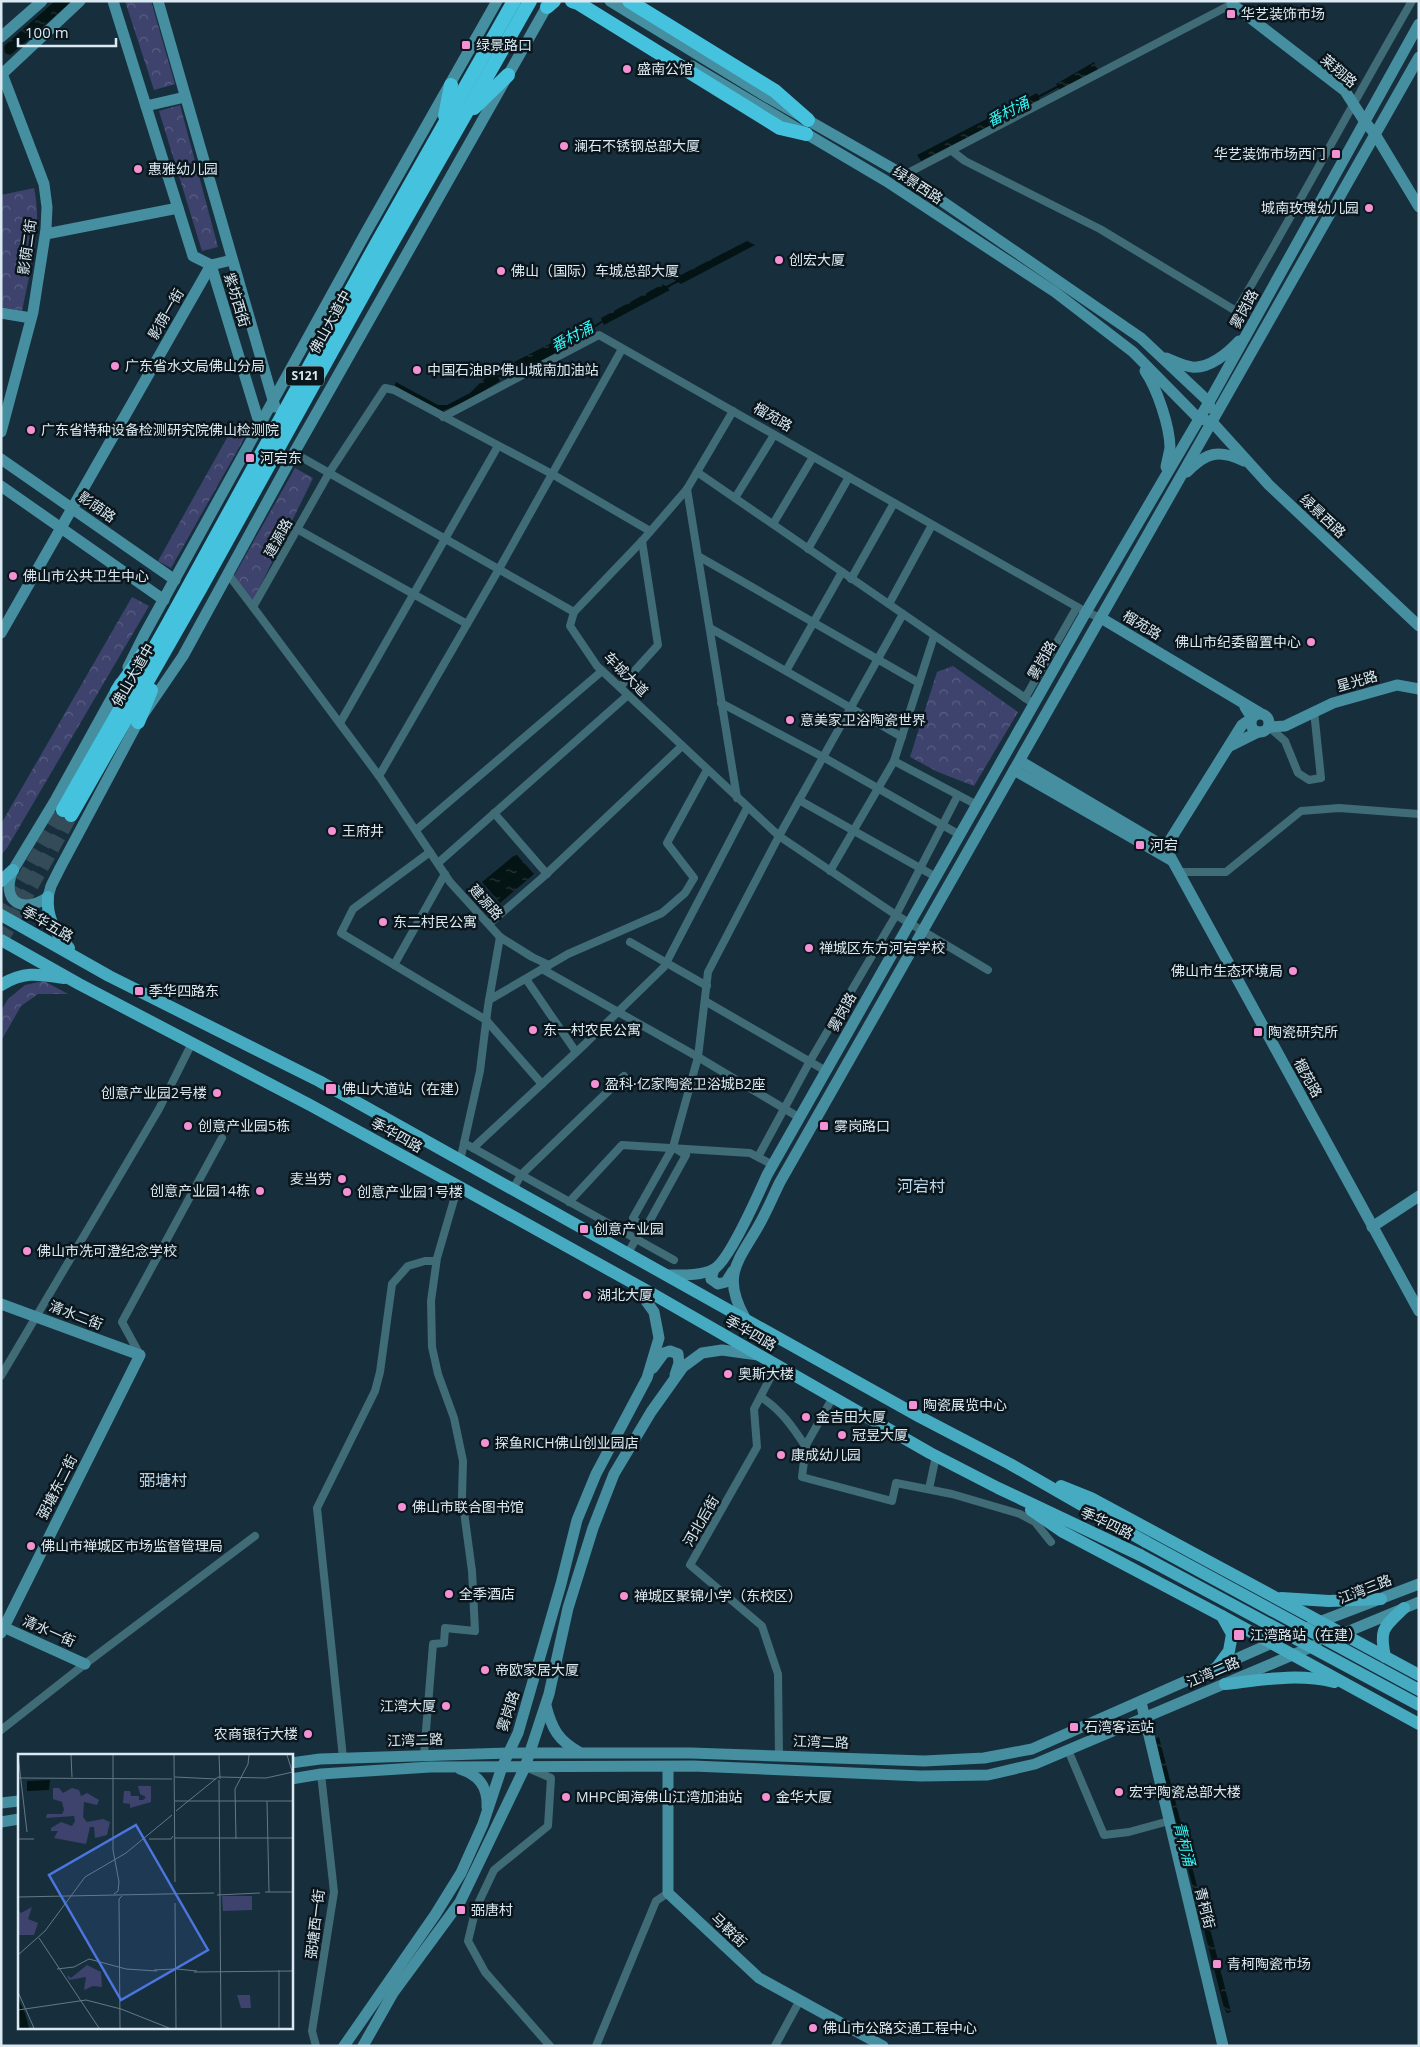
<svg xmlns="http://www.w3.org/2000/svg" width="1420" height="2047" font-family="'Open Sans','Noto Sans SC',sans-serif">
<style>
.forest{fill:url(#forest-crowns)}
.water{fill:url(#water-ripples)}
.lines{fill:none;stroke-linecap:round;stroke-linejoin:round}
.stream{stroke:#041414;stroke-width:2}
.highway-tunnel{stroke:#344b58;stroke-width:14;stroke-dasharray:14 7;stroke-linecap:butt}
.street{stroke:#406c77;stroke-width:8}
.secondary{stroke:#458fa1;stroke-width:11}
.primary{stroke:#46aac1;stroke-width:12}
.highway{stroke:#45c3de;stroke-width:14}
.primary-bridge{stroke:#46aac1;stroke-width:12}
.poi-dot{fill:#f491d4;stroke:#0b161c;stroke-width:2}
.labels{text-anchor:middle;stroke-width:5;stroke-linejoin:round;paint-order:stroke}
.shield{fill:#0b161c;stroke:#9caab2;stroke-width:1}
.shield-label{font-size:12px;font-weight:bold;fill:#dae9f2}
.poi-label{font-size:14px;fill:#dae9f2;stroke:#0b161c;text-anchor:start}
.street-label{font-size:14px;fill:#dae9f2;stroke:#0b161c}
.water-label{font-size:15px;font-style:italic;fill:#34f9f8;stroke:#0b161c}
.quarter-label{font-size:16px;fill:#bad7e9;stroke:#0b161c}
.inset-road{fill:none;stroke:#657985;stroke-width:1}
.view{fill:#4c75de;fill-opacity:0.15;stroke:#4c75de;stroke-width:2.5}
.inset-edge{fill:none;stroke:#dae9f2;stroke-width:2.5}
</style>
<defs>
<pattern id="forest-crowns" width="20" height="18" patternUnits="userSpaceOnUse" patternTransform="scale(1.25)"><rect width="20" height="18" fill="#3e436d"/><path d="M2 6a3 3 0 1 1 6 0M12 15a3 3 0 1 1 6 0" fill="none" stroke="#595e82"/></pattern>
<pattern id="water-ripples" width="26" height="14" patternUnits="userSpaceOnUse" patternTransform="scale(1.25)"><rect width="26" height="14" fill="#041414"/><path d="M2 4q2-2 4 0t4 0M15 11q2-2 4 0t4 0" fill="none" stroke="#283637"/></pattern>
</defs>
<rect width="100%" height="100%" fill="#172f3d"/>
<g class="forest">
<path d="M125,1H151L175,84L154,90Z"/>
<path d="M180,105L218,247L202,251L159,111Z"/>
<path d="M34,188C43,229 30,270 22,311L1,307V195Z"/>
<path d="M232,429L245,437L171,568L158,561Z"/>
<path d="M295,468L313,478L253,601L234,576Z"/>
<path d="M132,597L149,606L7,848L1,855V824Z"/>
<path d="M953,666L1018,712L974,786L938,772L910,757L937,672Z"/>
<path d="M44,981L68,994H38L21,1006L1,1041V1011L8,999L25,985Z"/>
</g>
<g class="water">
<path d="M55,1H72L13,53L10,55L5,53L4,48L5,45Z"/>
<path d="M1094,62L1098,70L1060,90L1056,84Z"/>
<path d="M1037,93L1040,100L921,161L917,155Z"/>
<path d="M747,241L755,245L681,284L673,279Z"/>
<path d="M663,284L670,290L604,325L601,318Z"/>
<path d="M593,322L594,330L590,335L519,372L514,362Z"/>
<path d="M496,373L500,381L467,401L440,412L394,387L396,382L438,405H447L470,393L486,377Z"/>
<path d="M516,854L534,874L500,903L482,882Z"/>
<path d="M1159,1737L1198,1890L1194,1892L1155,1739Z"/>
<path d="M1210,1928L1231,2012L1227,2013L1224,2008L1204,1930Z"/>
</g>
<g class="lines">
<g class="stream">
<path d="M1036,98L1059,86"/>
<path d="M665,288L678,281"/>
<path d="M592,328L603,321"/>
<path d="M497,377L517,366"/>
</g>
<g class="highway-tunnel">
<path d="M1,918L63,810"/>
<path d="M1,941L71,815"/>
</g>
<g class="street">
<path d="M952,151L965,161L1100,229L1236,311C1297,209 1352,104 1412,1"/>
<path d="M904,175L1232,4L1234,1"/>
<path d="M443,417L599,335L1086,612L1101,618"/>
<path d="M294,453L574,612L570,626L597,666L779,836L896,915L988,970"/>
<path d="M697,472L1034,704"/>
<path d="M687,489L737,798"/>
<path d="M735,498L774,435"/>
<path d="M773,524L813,457"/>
<path d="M297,529L467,624"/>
<path d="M808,549L849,477"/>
<path d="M698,556L919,683"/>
<path d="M228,574L253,607"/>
<path d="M851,579L894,503"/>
<path d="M889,604L932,525"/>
<path d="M574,612L642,541L687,489L733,411"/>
<path d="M710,628L902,737"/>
<path d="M934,636L894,761L977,805"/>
<path d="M786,671L842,572"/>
<path d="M620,687L658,645L642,541"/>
<path d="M1025,698L1077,607"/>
<path d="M721,703L823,757L960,835"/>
<path d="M340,723L498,446"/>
<path d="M1269,727L1285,741L1298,773L1309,780L1321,778L1314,711"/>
<path d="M379,776L499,569L622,349"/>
<path d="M799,800L936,877"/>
<path d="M494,813L547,874"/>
<path d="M416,830L602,671"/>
<path d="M430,852L353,909L341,933L486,1020L542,1084"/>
<path d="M438,863L628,695"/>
<path d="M830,871L894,761"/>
<path d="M1179,872H1226L1301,811L1339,808L1419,814"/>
<path d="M489,924L542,878L682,746"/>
<path d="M630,942L707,986"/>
<path d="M394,965L445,874"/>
<path d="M549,965L532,957L500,937L450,882L379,776L253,607L329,473L385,388L394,390L552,474L650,531"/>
<path d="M542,969L698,1057L800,1118"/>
<path d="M526,979L576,1052"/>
<path d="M489,1000L568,954L662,913L685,893L694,878L667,843L707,770"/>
<path d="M705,1001L826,1071"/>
<path d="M464,1143L674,1260"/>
<path d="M673,1147L686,1155L649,1222L642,1228L633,1218L673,1147L698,1057L708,972L779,836L903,614"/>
<path d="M473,1148L585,1044L664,967L747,808"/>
<path d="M758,1157L810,1061L896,915L958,795"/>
<path d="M460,1161L480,1071L488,1006L500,937"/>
<path d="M513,1189L521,1175L624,1076"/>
<path d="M569,1202L622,1145L750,1153L773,1165"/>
<path d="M628,1253L642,1228"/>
<path d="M140,1355L122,1322L222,1138"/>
<path d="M777,1365L754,1409L757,1447L690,1565L762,1626L778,1674L779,1756"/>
<path d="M1,1376L159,1109L192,1043"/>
<path d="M761,1397C782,1411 792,1426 806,1447"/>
<path d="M833,1397L806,1445L802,1477L892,1501L896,1483L952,1494L1020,1514L1035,1522L1051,1542"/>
<path d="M929,1489L936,1456"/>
<path d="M1,1730L85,1664L255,1536"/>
<path d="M1068,1750L1104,1835L1129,1832L1169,1821"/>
<path d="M424,1755L433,1644L444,1643L445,1628L475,1631L472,1571L462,1497L463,1461L454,1418L438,1374L432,1347L431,1301L437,1258L458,1186"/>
<path d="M343,1758L317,1508L375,1391L380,1372L392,1284L408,1266L425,1261H436"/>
<path d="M528,1768L551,1778L548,1826L494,1870L476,1908L468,1941L485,1972L550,2046"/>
<path d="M316,2046L312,2031L334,1892L321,1774"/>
<path d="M596,2046L656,1901L668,1893"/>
<path d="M775,2046L800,2000"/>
</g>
<g class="secondary">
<path d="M113,1L193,256L211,265L261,429"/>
<path d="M158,1L275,407"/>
<path d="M610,1L769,98L904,175L1141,338L1209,402L1210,408"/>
<path d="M1232,4L1345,91L1365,122L1375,134L1419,207"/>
<path d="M1,37L42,1"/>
<path d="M692,66L886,181L1055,292L1133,352L1198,418L1212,422L1269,485L1419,626"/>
<path d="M1,71L44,184L47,207L46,229L33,312L1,432"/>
<path d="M1,75L80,1"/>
<path d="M146,106L185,97"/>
<path d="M46,234L178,208"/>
<path d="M1,313L31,318"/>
<path d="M1166,358C1174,361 1183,366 1192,367C1209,369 1228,353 1239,341"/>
<path d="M1145,371C1157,388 1170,427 1170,448C1169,454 1167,461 1166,467"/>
<path d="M1,459L175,580"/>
<path d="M1187,472C1206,452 1219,449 1244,461"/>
<path d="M1,486L164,600"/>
<path d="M1101,618L1260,713"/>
<path d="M1,633L211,265L232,260"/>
<path d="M128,667L144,635L365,234L497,1"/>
<path d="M120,683L56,799L13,870C0,901 22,915 48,897L51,886L60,868L138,722L183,656L294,453L550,1"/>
<circle cx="1260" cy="723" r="9"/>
<path d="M1269,727L1285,726L1333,703L1397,685L1419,689"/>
<path d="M1230,746L1258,732"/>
<path d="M1020,761L1165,847L1419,1311"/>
<path d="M1014,770L1171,860"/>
<path d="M1162,853L1242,725L1252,718L1245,707"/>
<path d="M1372,1227L1419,1196"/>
<path d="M714,1269L711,1279L718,1284L726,1282L733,1271"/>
<path d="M668,1275C682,1275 701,1276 714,1269C729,1261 759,1193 767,1175L1086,612L1209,402L1419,24"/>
<path d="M1,1304L140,1355L1,1633"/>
<path d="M745,1318C721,1275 738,1262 759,1225C767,1211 773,1196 780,1182L1419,57"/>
<path d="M653,1368L664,1353L670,1351L678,1354L679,1363L675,1375"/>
<path d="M1,1626L85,1664"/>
<path d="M1337,1636L1419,1602"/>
<path d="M1141,1702L1223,2046"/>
<path d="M546,1706C552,1729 558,1740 579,1752"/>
<path d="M291,1763L320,1759L508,1753H691L924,1761L984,1758L1032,1749L1322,1621L1419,1584"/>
<path d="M668,1767V1893L759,1978L883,2046"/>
<path d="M460,1769C479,1775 488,1787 487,1807"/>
<path d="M291,1779L321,1774L430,1767L693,1766L921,1776L988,1775L1035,1764L1316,1645"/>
<path d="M1,1803L19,1801"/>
<path d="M1,1822L19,1819"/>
<path d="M344,2046L435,1915L461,1873L483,1824L502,1767L518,1733L561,1584L577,1520L596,1474L647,1378L659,1338L654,1312L633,1283"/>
<path d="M363,2046L393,1993L460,1902L525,1767L549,1694L568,1608L593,1528L614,1474L651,1412L683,1367L702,1353L722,1350L758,1355"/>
</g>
<g class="primary">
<path d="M1,881L13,870"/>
<path d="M48,897C46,918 56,934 69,948"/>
<path d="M1,915L109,976L319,1081L920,1417L1010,1464L1146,1542"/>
<path d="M1,940L79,984L310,1105L458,1186L651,1293L930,1453L998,1488L1140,1555"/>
<path d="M1,985C24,971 38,974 64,978"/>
<path d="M1061,1486L1091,1498L1419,1675"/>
<path d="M1031,1510L1063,1532L1222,1616L1419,1724"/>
<path d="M1281,1598L1329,1601L1381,1599"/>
<path d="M1385,1657C1379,1628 1384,1627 1404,1608"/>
<path d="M1215,1670L1229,1651L1232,1634L1222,1616"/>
<path d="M1225,1684C1261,1680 1297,1673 1334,1682"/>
</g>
<g class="highway">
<path d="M572,1L578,3L780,128L806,134"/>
<path d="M629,1L775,91L808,120"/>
<path d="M547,7L554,1"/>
<path d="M474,108L508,75"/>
<path d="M445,116L451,85"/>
<path d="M117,691L143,654"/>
<path d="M138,722L151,690"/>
<path d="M63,810L168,624L377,243L514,1"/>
<path d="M71,815L200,589L389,248L530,1"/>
</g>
<g class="primary-bridge">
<path d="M1146,1542L1419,1690"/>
<path d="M1140,1555L1419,1705"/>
</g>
</g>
<g class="poi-dot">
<rect x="1226" y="9" width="10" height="10" rx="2.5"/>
<rect x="461" y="40" width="10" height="10" rx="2.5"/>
<circle cx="627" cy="69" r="5"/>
<circle cx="564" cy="146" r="5"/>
<rect x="1331" y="149" width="10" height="10" rx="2.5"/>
<circle cx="138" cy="169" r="5"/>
<circle cx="1369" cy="208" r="5"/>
<circle cx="779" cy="260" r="5"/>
<circle cx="501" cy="271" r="5"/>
<circle cx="115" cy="366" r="5"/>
<circle cx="417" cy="370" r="5"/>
<circle cx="31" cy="430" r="5"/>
<rect x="245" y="453" width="10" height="10" rx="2.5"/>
<circle cx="13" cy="576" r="5"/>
<circle cx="1311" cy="642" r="5"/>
<circle cx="790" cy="720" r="5"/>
<circle cx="332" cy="831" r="5"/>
<rect x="1135" y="840" width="10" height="10" rx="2.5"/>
<circle cx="383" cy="922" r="5"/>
<circle cx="809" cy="948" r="5"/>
<circle cx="1293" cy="971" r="5"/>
<rect x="134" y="986" width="10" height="10" rx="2.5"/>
<circle cx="533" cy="1030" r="5"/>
<rect x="1253" y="1027" width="10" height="10" rx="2.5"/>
<circle cx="595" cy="1084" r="5"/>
<rect x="325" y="1083" width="12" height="12" rx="2.5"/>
<circle cx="217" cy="1093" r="5"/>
<circle cx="188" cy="1126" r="5"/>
<rect x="819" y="1121" width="10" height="10" rx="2.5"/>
<circle cx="342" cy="1179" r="5"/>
<circle cx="260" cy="1191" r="5"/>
<circle cx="347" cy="1192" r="5"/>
<rect x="579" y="1224" width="10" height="10" rx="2.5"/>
<circle cx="27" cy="1251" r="5"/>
<circle cx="587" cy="1295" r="5"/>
<circle cx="728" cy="1374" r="5"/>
<rect x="908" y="1400" width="10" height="10" rx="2.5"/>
<circle cx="806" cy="1417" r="5"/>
<circle cx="842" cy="1435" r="5"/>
<circle cx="485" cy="1443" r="5"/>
<circle cx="781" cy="1455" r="5"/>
<circle cx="402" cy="1507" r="5"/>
<circle cx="31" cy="1546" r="5"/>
<circle cx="449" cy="1594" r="5"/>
<circle cx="624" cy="1596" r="5"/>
<rect x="1233" y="1629" width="12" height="12" rx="2.5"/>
<circle cx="485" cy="1670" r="5"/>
<circle cx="446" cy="1706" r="5"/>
<rect x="1069" y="1722" width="10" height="10" rx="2.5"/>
<circle cx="308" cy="1734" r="5"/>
<circle cx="1119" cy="1792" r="5"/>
<circle cx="566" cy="1797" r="5"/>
<circle cx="766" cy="1797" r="5"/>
<rect x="456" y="1905" width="10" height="10" rx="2.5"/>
<rect x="1212" y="1959" width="10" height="10" rx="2.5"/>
<circle cx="813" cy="2028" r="5"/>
</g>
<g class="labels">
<rect class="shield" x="286" y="366.5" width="38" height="19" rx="4"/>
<g class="shield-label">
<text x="305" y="380">S121</text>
</g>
<g class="poi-label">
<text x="1241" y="19">华艺装饰市场</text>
<text x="476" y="50">绿景路口</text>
<text x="637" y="74">盛南公馆</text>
<text x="574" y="151">澜石不锈钢总部大厦</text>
<text x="1326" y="159" text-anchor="end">华艺装饰市场西门</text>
<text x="148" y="174">惠雅幼儿园</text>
<text x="1359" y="213" text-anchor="end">城南玫瑰幼儿园</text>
<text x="789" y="265">创宏大厦</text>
<text x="511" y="276">佛山（国际）车城总部大厦</text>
<text x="125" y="371">广东省水文局佛山分局</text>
<text x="427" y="375">中国石油BP佛山城南加油站</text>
<text x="41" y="435">广东省特种设备检测研究院佛山检测院</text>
<text x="260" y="463">河宕东</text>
<text x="23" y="581">佛山市公共卫生中心</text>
<text x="1301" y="647" text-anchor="end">佛山市纪委留置中心</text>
<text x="800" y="725">意美家卫浴陶瓷世界</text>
<text x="342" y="836">王府井</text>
<text x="1150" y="850">河宕</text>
<text x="393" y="927">东二村民公寓</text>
<text x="819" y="953">禅城区东方河宕学校</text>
<text x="1283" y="976" text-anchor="end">佛山市生态环境局</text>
<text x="149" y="996">季华四路东</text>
<text x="543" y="1035">东一村农民公寓</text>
<text x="1268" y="1037">陶瓷研究所</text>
<text x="605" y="1089">盈科·亿家陶瓷卫浴城B2座</text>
<text x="342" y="1094">佛山大道站（在建）</text>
<text x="207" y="1098" text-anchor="end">创意产业园2号楼</text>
<text x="198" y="1131">创意产业园5栋</text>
<text x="834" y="1131">雾岗路口</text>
<text x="332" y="1184" text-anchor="end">麦当劳</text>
<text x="250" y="1196" text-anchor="end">创意产业园14栋</text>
<text x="357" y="1197">创意产业园1号楼</text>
<text x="594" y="1234">创意产业园</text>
<text x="37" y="1256">佛山市冼可澄纪念学校</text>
<text x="597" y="1300">湖北大厦</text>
<text x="738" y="1379">奥斯大楼</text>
<text x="923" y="1410">陶瓷展览中心</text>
<text x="816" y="1422">金吉田大厦</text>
<text x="852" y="1440">冠昱大厦</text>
<text x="495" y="1448">探鱼RICH佛山创业园店</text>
<text x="791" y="1460">康成幼儿园</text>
<text x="412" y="1512">佛山市联合图书馆</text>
<text x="41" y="1551">佛山市禅城区市场监督管理局</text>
<text x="459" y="1599">全季酒店</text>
<text x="634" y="1601">禅城区聚锦小学（东校区）</text>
<text x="1250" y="1640">江湾路站（在建）</text>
<text x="495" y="1675">帝欧家居大厦</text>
<text x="436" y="1711" text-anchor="end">江湾大厦</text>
<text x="1084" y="1732">石湾客运站</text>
<text x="298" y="1739" text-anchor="end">农商银行大楼</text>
<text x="1129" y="1797">宏宇陶瓷总部大楼</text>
<text x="576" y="1802">MHPC闽海佛山江湾加油站</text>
<text x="776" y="1802">金华大厦</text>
<text x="471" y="1915">弼唐村</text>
<text x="1227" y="1969">青柯陶瓷市场</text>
<text x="823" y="2033">佛山市公路交通工程中心</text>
</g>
<g class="street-label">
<text transform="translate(1339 71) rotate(41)" y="5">莱翔路</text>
<text transform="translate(918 185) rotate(33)" y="5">绿景西路</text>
<text transform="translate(27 247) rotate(-82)" y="5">影荫二街</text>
<text transform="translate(237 300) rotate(73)" y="5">紫坊西街</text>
<text transform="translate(1244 309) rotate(-61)" y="5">雾岗路</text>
<text transform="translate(166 314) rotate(-60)" y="5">影荫一街</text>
<text transform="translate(330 322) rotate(-61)" y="5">佛山大道中</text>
<text transform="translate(773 417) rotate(30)" y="5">榴苑路</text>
<text transform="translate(97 507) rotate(35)" y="5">影荫路</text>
<text transform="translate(1323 516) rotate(43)" y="5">绿景西路</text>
<text transform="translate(278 538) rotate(-61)" y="5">建源路</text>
<text transform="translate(1142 625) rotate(31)" y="5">榴苑路</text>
<text transform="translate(1042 660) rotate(-60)" y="5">雾岗路</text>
<text transform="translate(626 674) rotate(45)" y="5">车城大道</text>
<text transform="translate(133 675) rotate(-60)" y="5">佛山大道中</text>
<text transform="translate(1357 681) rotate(-16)" y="5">星光路</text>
<text transform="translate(486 902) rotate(48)" y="5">建源路</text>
<text transform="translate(48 924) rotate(30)" y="5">季华五路</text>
<text transform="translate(842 1012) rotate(-61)" y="5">雾岗路</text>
<text transform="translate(1308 1078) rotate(61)" y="5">榴苑路</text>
<text transform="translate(397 1135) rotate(29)" y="5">季华四路</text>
<text transform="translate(76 1315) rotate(21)" y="5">清水二街</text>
<text transform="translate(751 1333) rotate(30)" y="5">季华四路</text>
<text transform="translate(57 1487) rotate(-63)" y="5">弼塘东二街</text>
<text transform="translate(701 1521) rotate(-60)" y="5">河北后街</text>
<text transform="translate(1107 1523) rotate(25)" y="5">季华四路</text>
<text transform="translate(1365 1589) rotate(-21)" y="5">江湾三路</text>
<text transform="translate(49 1631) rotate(24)" y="5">清水一街</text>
<text transform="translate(1213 1672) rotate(-23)" y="5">江湾二路</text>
<text transform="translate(508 1711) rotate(-72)" y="5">雾岗路</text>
<text transform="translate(415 1740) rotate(-2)" y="5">江湾二路</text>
<text transform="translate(821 1742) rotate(2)" y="5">江湾二路</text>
<text transform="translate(1205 1908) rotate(76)" y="5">青柯街</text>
<text transform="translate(315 1924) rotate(-83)" y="5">弼塘西一街</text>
<text transform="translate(729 1930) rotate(43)" y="5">马鞍街</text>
</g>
<g class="water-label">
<text transform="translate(1008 112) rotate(-27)" y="5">番村涌</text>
<text transform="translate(572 337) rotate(-28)" y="5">番村涌</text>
<text transform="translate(1184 1844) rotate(76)" y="5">青柯涌</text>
</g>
<g class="quarter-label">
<text x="921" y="1192">河宕村</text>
<text x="163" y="1486">弼塘村</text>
</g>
</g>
<g transform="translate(18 1754)">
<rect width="275" height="275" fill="#172f3d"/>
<path d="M120,32H133V48L112,54V50L105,49L106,37H112L113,42H121V46H125L128,43L122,40ZM35,34H41L45,39L54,34L61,36L63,42L69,39L81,46L79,51L66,48L65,63L69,68L85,65L92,68L89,81L77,84L76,73H72L68,90L36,84L40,77H33V74L43,68L54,72L57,67L56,62L28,64L29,60H44L46,56L44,48L35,45ZM204,142H234V156L205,157ZM14,153L10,165L20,169L16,181H0V156L3,159ZM69,211L83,218L84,233L75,232L66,236L68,223L51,226L49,221L53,224ZM219,241H232L233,254H223Z" fill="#3e436d"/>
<path d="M32,26L31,36L9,37V27ZM0,245L7,259L11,274H2Z" fill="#041414"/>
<path class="inset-road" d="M0,1L9,78M53,1L54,23M95,1V96L101,128L100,137L96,140M156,1L157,128M201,1L202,25M269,1L275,20M157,23L198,25M0,24L154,25M201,26L203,274M157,47H275M249,47L251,138M158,57L200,23L248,24L275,18M157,84H275M0,85H16M131,85H153L155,82M218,85L217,35L230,10L231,1M247,138H275M199,141L242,139M0,143L196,139M157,149L158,274M21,184L81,274M0,201L27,177L67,123L108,99L154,61M39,215L56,213L71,205L108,215L139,217M159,215L179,217M136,216L156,215M176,218L275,217M0,238L16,274M0,256L68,246L103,255L151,274M102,274L101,145L104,142M261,274V216"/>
<path class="view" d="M118,71L190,196L103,246L31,121Z"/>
<rect width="275" height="275" class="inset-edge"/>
</g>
<rect width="1420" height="2047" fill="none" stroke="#dae9f2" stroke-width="5"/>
<path d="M18 38v8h98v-8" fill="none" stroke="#dae9f2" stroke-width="2.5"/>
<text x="25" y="38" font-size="15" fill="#dae9f2" stroke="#0b161c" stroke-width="4" paint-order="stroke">100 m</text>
</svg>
